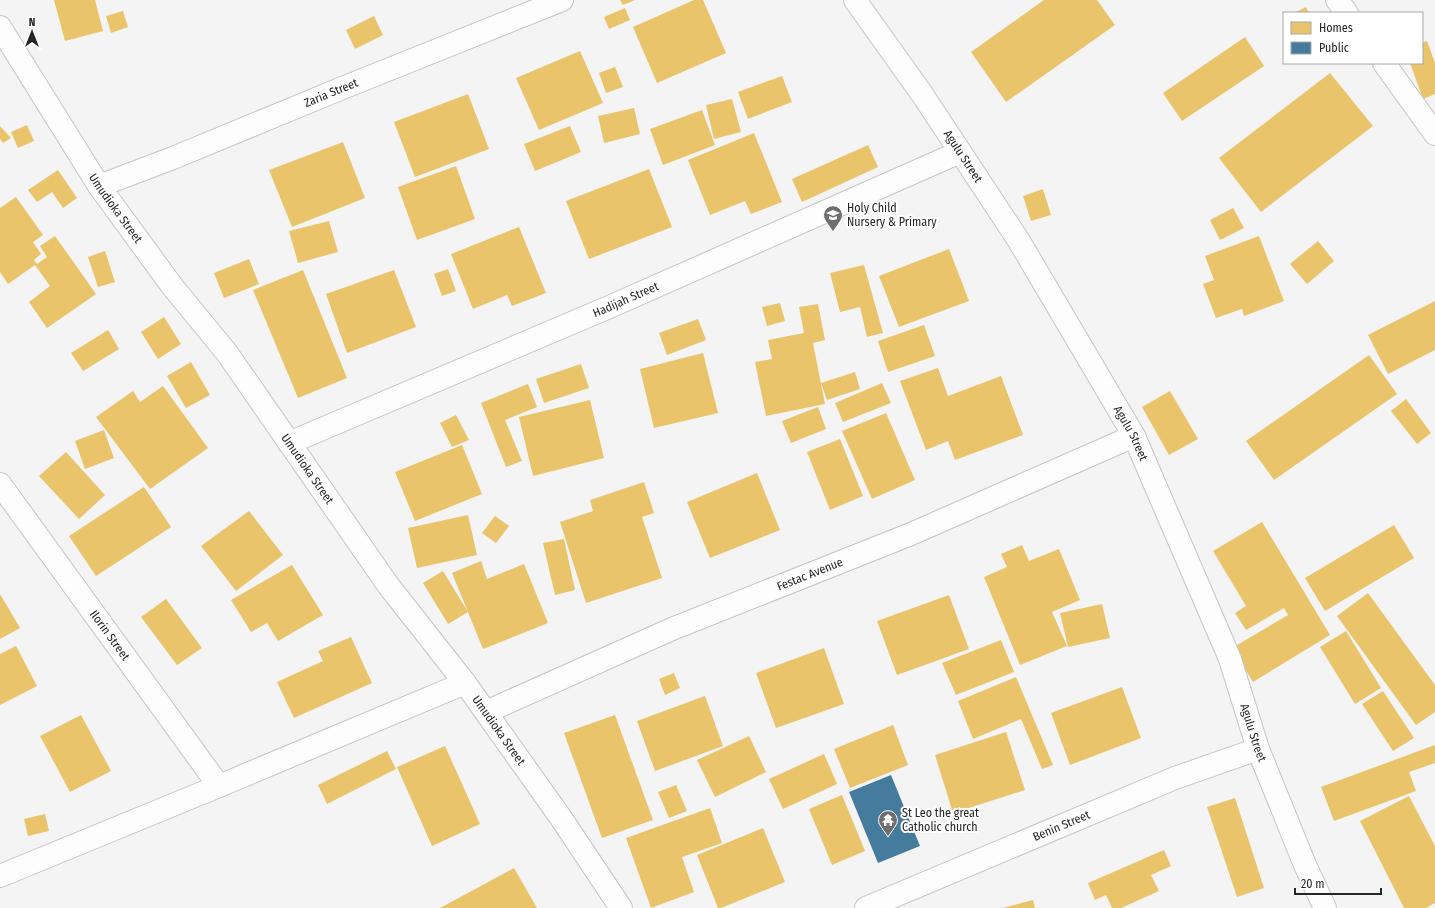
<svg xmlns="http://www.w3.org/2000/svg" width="1435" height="908" font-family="'Fira Sans Condensed',sans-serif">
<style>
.homes{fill:#e9c46a}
.public{fill:#457b9d}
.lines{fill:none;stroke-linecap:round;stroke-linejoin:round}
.minor-casing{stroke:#c4c4c5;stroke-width:24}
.tertiary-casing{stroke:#c4c4c5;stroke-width:24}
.minor{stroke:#fdfdfe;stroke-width:22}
.tertiary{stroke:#fdfdfe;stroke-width:22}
.labels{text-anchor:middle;stroke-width:4;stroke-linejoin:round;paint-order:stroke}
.street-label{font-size:12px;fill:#262627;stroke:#fff}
.poi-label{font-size:12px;fill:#262627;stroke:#fff;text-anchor:start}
</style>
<rect width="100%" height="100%" fill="#f4f4f5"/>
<g class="homes">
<path d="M54,0H95L103,31L65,41Z"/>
<path d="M620,0H635L623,5Z"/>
<path d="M694,0H703L726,53L657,83L633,27Z"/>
<path d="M1044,0H1097L1115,25L1006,102L971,52Z"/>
<path d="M1306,7L1309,13H1294Z"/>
<path d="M625,8L630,20L609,29L604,17Z"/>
<path d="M123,11L128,27L111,33L106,16Z"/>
<path d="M374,16L383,35L355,49L346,30Z"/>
<path d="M1245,37L1264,66L1182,121L1163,93Z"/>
<path d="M1427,41L1435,63V94L1423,99L1410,63H1422V43Z"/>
<path d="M580,51L603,103L539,130L516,78Z"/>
<path d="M615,67L623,87L606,93L599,73Z"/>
<path d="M1330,73L1373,126L1261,212L1219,158Z"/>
<path d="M782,76L792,102L748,119L738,92Z"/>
<path d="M468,94L489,149L415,177L394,122Z"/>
<path d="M732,99L741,132L714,139L706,105Z"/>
<path d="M634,108L640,134L604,143L598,116Z"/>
<path d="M702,110L715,145L663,165L650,129Z"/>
<path d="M27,125L34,141L18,148L11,132Z"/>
<path d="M0,126L11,138L3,143L0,139Z"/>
<path d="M570,126L581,152L535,171L524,144Z"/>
<path d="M754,133L782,202L751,214L745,201L710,215L688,160Z"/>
<path d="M343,142L365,198L292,227L269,170Z"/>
<path d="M868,145L878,167L802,202L792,179Z"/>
<path d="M456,166L475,219L417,240L398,187Z"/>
<path d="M649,169L672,227L589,259L566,201Z"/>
<path d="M58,170L77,198L63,208L52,192L37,202L28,190Z"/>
<path d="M1043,189L1051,215L1031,221L1023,196Z"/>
<path d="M16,197L43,235L33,242L41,254L34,260L37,264L47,257L40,246L55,236L96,294L47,328L29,302L50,286L35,265L8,284L0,272V208Z"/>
<path d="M1233,208L1244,228L1220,240L1210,220Z"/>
<path d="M329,221L338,252L298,263L289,231Z"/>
<path d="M519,227L546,293L512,306L507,295L473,309L451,254Z"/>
<path d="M1259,236L1284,301L1244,316L1242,309L1216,318L1203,284L1214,280L1205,256Z"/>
<path d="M1318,241L1334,261L1307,284L1290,264Z"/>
<path d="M949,249L969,301L899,327L879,276Z"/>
<path d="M105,251L115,282L98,287L88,257Z"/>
<path d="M249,259L259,284L224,298L214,273Z"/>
<path d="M864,265L883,333L867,337L860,307L840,312L830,273Z"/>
<path d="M448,269L456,291L442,296L434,274Z"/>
<path d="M303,270L347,378L298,398L253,290Z"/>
<path d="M394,270L416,327L347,353L326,294Z"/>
<path d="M1435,301V350L1388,374L1368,335Z"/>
<path d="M780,303L785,321L767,326L762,307Z"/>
<path d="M818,304L825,340L813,343L825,404L766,416L755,362L772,359L768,340L804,333L799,307Z"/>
<path d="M164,317L181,344L158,359L141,332Z"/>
<path d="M698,319L706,340L667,355L659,333Z"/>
<path d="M924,325L935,356L888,372L878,341Z"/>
<path d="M108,330L119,349L83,371L71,353Z"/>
<path d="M703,353L718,413L654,428L640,369Z"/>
<path d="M1369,355L1397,394L1274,480L1246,441Z"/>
<path d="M191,362L210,395L186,408L167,376Z"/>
<path d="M581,364L589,388L544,403L536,379Z"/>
<path d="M938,368L948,396L1001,376L1023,435L955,460L948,441L926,450L900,381Z"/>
<path d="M855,372L860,389L827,400L821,383Z"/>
<path d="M882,383L891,403L843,422L835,403Z"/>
<path d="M528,384L537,407L505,420L522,461L506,467L481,403Z"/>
<path d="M163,386L208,448L150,489L96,417L133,391L140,402Z"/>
<path d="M1170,391L1198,439L1169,455L1142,407Z"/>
<path d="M1406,399L1431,433L1417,444L1391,411Z"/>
<path d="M590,400L604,458L533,476L519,417Z"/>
<path d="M818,407L826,429L791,443L782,421Z"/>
<path d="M886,413L915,480L872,499L842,431Z"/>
<path d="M456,415L469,440L452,447L440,423Z"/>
<path d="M104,430L114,458L85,469L75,441Z"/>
<path d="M840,439L863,496L830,510L807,452Z"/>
<path d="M462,445L482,494L415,521L395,472Z"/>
<path d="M66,452L105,495L79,519L39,476Z"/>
<path d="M757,473L780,530L710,558L687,502Z"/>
<path d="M644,482L654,513L642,517L662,578L586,603L560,522L593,511L590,500Z"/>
<path d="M144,487L171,527L96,576L69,536Z"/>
<path d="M249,511L283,555L236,591L201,546Z"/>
<path d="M468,515L477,555L417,568L408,528Z"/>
<path d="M495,516L509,526L496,543L482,533Z"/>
<path d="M1262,522L1330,635L1253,682L1232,648L1288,615L1284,608L1246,630L1235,613L1246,606L1213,551Z"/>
<path d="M1394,525L1414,558L1325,611L1305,578Z"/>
<path d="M564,539L575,590L555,595L543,543Z"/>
<path d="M1022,545L1029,561L1059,549L1080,600L1052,612L1067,646L1020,665L984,577L1007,567L1001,554Z"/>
<path d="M481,561L487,579L524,564L548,623L483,649L452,573Z"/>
<path d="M292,565L323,615L278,641L267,623L251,632L231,600Z"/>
<path d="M443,571L468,612L448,624L423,583Z"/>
<path d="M1368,593L1435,685V712L1416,725L1337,616Z"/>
<path d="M0,594L20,628L0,639Z"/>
<path d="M949,595L969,649L897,675L877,621Z"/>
<path d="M166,599L202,648L177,665L141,617Z"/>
<path d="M1102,604L1110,638L1068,647L1060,613Z"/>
<path d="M1346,631L1381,688L1355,704L1320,647Z"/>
<path d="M351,637L372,683L294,718L277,682L323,661L318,651Z"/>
<path d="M1001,640L1014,672L956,695L942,663Z"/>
<path d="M16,646L37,686L0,705V654Z"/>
<path d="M824,648L844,704L776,728L756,673Z"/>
<path d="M674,673L680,688L665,695L659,679Z"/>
<path d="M1016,677L1053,765L1042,769L1021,719L973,739L958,701Z"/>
<path d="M1122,687L1141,738L1070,765L1051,713Z"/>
<path d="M1383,691L1414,738L1393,751L1362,704Z"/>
<path d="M705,696L723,746L655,771L637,721Z"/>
<path d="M81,715L111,771L70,792L40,736Z"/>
<path d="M615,715L653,820L602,838L564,733Z"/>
<path d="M893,725L908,765L850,788L834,749Z"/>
<path d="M1006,732L1025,790L953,813L935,755Z"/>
<path d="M749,736L766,772L715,797L697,760Z"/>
<path d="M1435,745V763L1409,772L1416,791L1334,821L1321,787Z"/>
<path d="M445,746L480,824L432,846L397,767Z"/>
<path d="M387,751L396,769L327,804L318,785Z"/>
<path d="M824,754L837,784L783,809L769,779Z"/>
<path d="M676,785L687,811L669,818L658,792Z"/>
<path d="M842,795L865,851L832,865L809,809Z"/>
<path d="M1409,796L1435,846V903L1426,908H1404L1360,821Z"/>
<path d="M1235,798L1264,888L1237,897L1207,807Z"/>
<path d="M710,808L722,843L682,857L694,892L651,908L626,838Z"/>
<path d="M45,814L49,831L28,836L24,819Z"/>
<path d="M763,828L785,882L721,908H718L697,855Z"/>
<path d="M1164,850L1171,866L1151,875L1159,891L1121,908H1112L1106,895L1095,900L1088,883Z"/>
<path d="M514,868L537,908H440Z"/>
<path d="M1033,900L1035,908H1003Z"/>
</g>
<path class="public" d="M891,775L920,846L878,863L849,792Z"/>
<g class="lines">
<g class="minor-casing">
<g id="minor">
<path id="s1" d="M855,0L922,94L1019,241L1134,436L1230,659L1258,749L1305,865L1325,908"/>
<path id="s2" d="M0,27L99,186L172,286L227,353L388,585L465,683L561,818L621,908"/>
<path id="s3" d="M99,186L173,158L340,89L562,0"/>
<path id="s4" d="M289,443L607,308L960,152"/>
<path id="s5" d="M0,484L219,786"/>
<path id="s6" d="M486,712L672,629L911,534L1134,436"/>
<path d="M0,876L219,786L465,683"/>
<path id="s7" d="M866,908L1175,778L1258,749"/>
</g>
</g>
<g class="tertiary-casing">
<g id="tertiary">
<path d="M1337,0L1347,13"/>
<path d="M1384,63L1435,134"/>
</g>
</g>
<use href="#minor" class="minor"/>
<use href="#tertiary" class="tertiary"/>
</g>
<defs>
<g id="school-pin" transform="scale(1)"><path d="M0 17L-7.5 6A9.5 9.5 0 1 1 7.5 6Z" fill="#6e6e6f" stroke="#fff"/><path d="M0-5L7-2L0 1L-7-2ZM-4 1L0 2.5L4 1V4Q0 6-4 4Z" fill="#fff"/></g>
<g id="temple-pin" transform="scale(1)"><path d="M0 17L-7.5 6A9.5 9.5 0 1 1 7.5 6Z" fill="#6e6e6f" stroke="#fff"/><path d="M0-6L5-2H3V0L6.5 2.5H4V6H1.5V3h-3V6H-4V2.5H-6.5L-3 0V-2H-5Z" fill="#fff"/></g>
</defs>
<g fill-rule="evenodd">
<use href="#school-pin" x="833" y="215"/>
<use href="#temple-pin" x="888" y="820"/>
</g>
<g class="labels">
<g class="street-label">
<text dy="4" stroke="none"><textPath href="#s3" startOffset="250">Zaria Street</textPath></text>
<text dy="4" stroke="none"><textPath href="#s1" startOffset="190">Agulu Street</textPath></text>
<text dy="4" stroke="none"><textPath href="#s2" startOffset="215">Umudioka Street</textPath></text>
<text dy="4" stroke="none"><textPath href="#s4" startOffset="366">Hadijah Street</textPath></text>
<text dy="4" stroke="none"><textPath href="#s1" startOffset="514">Agulu Street</textPath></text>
<text dy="4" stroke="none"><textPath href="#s2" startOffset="539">Umudioka Street</textPath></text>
<text dy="4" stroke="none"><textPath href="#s6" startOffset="352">Festac Avenue</textPath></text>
<text dy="4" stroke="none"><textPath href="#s5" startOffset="187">Ilorin Street</textPath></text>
<text dy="4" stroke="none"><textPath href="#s2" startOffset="863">Umudioka Street</textPath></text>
<text dy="4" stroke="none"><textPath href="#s1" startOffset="838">Agulu Street</textPath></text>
<text dy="4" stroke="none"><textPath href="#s7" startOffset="212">Benin Street</textPath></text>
</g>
<g class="poi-label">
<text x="847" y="212">Holy Child<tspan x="847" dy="14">Nursery &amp; Primary</tspan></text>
<text x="902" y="817">St Leo the great<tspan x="902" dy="14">Catholic church</tspan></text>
</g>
</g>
<rect x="1283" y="12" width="140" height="52" fill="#ffffff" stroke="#a8a8a9"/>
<rect x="1291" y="22" width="20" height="12" fill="#e9c46a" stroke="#a8a8a9"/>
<text x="1319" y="32" font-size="12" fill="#262627">Homes</text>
<rect x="1291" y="42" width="20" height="12" fill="#457b9d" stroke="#a8a8a9"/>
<text x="1319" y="52" font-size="12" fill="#262627">Public</text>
<g transform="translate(32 32)" stroke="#ffffff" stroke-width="3" paint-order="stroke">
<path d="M0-3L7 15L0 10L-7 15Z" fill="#262627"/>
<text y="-6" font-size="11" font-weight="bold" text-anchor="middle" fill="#262627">N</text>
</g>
<path d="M1295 888v6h86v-6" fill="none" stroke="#262627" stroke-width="2"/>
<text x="1301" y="888" font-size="12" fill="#262627" stroke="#ffffff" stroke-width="3" paint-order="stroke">20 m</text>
</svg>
